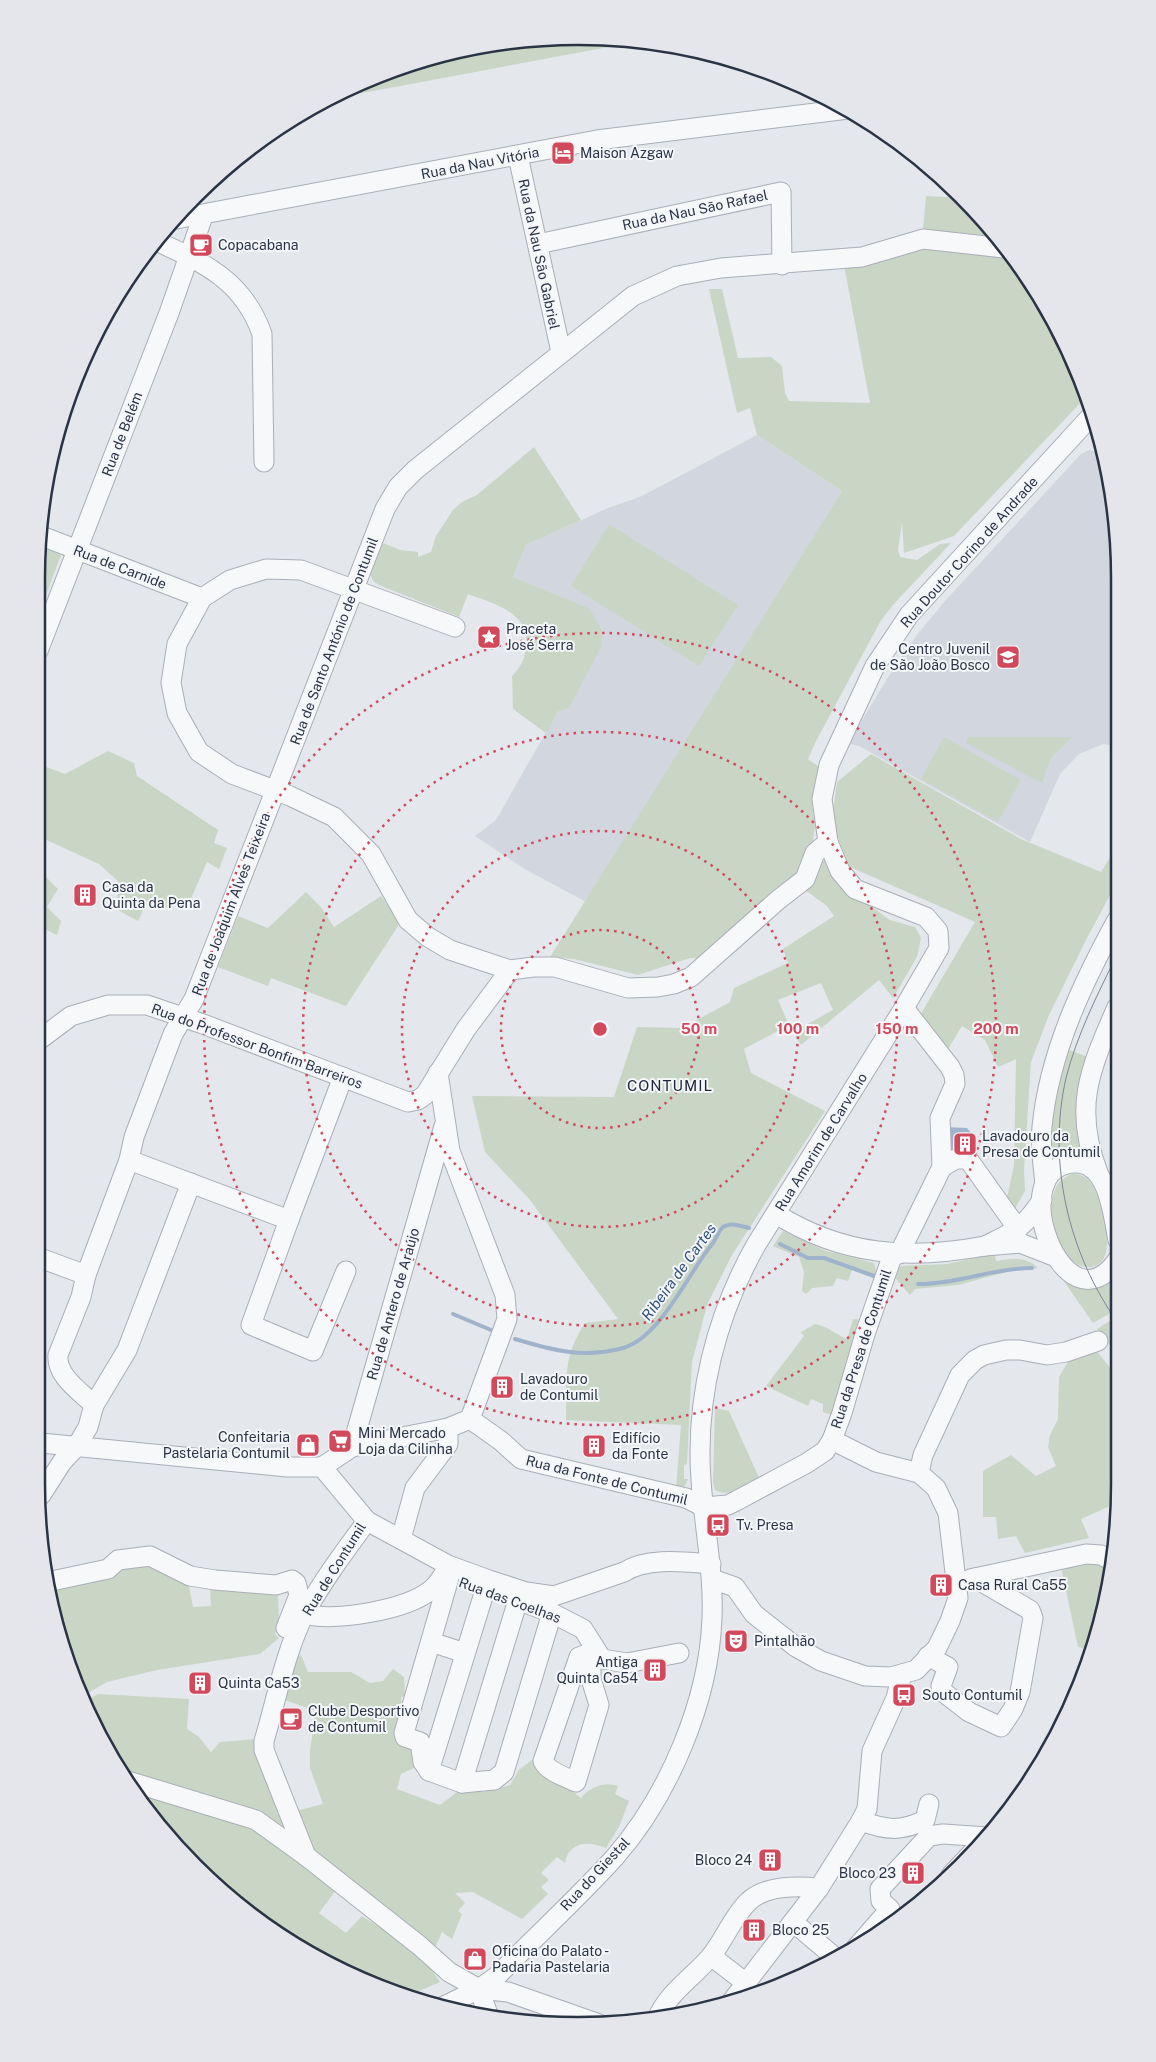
<svg xmlns="http://www.w3.org/2000/svg" width="1156" height="2062" font-family="'Public Sans',sans-serif">
<style>
.built{fill:#d2d6de}
.green{fill:#c9d6c5}
.water{fill:#9fb4cc}
.lines{fill:none;stroke-linecap:round;stroke-linejoin:round}
.stream{stroke:#9fb4cc;stroke-width:4}
.minor-casing{stroke:#a9aeb7;stroke-width:21}
.minor{stroke:#f7f8fa;stroke-width:19}
.tram{stroke:#7d8696;stroke-width:1}
.ring{fill:none;stroke:#d1495b;stroke-width:2.5;stroke-dasharray:2.5 5}
.labels{text-anchor:middle;stroke-width:4;stroke-linejoin:round;paint-order:stroke}
.poi-label{font-size:14px;fill:#2b3445;stroke:#f4f6f9;text-anchor:start}
.street-label{font-size:14px;fill:#2b3445;stroke:#f4f6f9}
.neighbourhood-label{font-size:15px;letter-spacing:1px;fill:#1d2536;stroke:#f4f6f9}
.water-label{font-size:15px;font-style:italic;fill:#34527a;stroke:#f4f6f9}
.rim{fill:none;stroke:#2b3445;stroke-width:2.5}
.centre{fill:#d1495b;stroke:#f4f6f9;stroke-width:2.5}
.ring-label{font-size:15px;text-anchor:middle;font-weight:bold;fill:#d1495b;stroke:#f4f6f9;stroke-width:4;stroke-linejoin:round;paint-order:stroke}
</style>
<rect width="100%" height="100%" fill="#e4e7ec"/>
<g class="built">
<path d="M757,435L842,491L586,902L523,868L475,836L496,820L558,711L589,608L513,577L526,545L608,508L642,496Z"/>
<path d="M1089,450L1098,453L1105,462L1109,482V503L1115,517L1116,746L1103,744L1079,754L1060,774L1030,842L859,746L850,744L853,735L887,679L916,636L945,601L1081,454Z"/>
<path d="M1117,1049V1148L1112,1105Z"/>
</g>
<g class="green">
<path d="M543,37L641,41L325,100L339,92L438,55Z"/>
<path d="M926,196L963,198L995,236L923,230Z"/>
<path d="M913,245L1009,253L1029,277L1087,396L954,536L904,553L902,522L898,550L900,557L917,560L940,544L951,543L892,606L880,622L815,743L808,759L819,767L812,802L815,827L810,859L802,871L705,959L690,958L638,975L574,959L550,957L842,491L757,435L750,408L737,413L709,289H722L738,358L771,357L782,366L785,393L789,401L870,403L844,265Z"/>
<path d="M534,447L581,520L526,545L513,577L589,608L601,628L602,645L569,708L558,711L546,733L513,709L512,676C520,668 524,661 526,649C533,614 495,604 468,594L459,617L379,585L373,581L370,574L383,543L400,550L418,552V557L431,552L436,536L453,510L462,502L477,495Z"/>
<path d="M609,524L738,605L699,666L571,586Z"/>
<path d="M37,543L61,555L38,616Z"/>
<path d="M944,737L1021,780L998,822L921,779Z"/>
<path d="M968,737H1072L1051,758L1042,783L966,743Z"/>
<path d="M108,751L134,763L137,776L218,830L214,843L227,848L219,869L207,862L189,903L166,908L148,900L138,921L116,909L119,882L99,864L42,838L46,818L38,788V764L65,774Z"/>
<path d="M871,754L1021,839L1101,872L1116,848V884L1087,938L1049,1015L1031,1062L1024,1170L1025,1191L1013,1212L1006,1203L1014,1165L1016,1059L998,1067L985,1040L962,1026L945,1054L919,1017L975,922L848,866L832,821L837,782Z"/>
<path d="M827,860L834,879L890,920L915,927L921,938L917,957L893,998L879,980L801,1045L793,1032L833,1010L821,983L778,1000L789,1025L744,1049L751,1073L825,1111L732,1255L707,1305L692,1362L687,1464L684,1465V1479H688L685,1486L676,1489L681,1425L566,1420C567,1380 562,1358 585,1323L618,1319L530,1200L485,1152L472,1096L614,1097L637,1027L682,1028L730,1002L734,988L788,963L783,949L834,916L827,906L805,890L818,863Z"/>
<path d="M39,870L58,889L47,907L61,921L57,935L39,926Z"/>
<path d="M306,892L320,906L334,927L381,896L397,918L398,926L346,1006L271,978L268,986L218,967L238,916L268,928Z"/>
<path d="M1064,1048L1088,1057C1075,1091 1076,1119 1083,1155H1063L1051,1163L1049,1126Z"/>
<path d="M1072,1174C1080,1174 1086,1176 1091,1183C1103,1200 1121,1263 1091,1267C1058,1272 1031,1187 1072,1174Z"/>
<path d="M783,1231L826,1251L874,1263L876,1271L873,1277L852,1270L848,1281L837,1278L833,1286L812,1288L806,1294L802,1291L804,1272L799,1257L773,1246Z"/>
<path d="M995,1254L996,1261C1011,1258 1026,1256 1038,1268L1010,1271L958,1285L915,1289L910,1295L892,1274L901,1266L947,1264Z"/>
<path d="M1052,1264C1073,1284 1092,1300 1118,1274V1309L1093,1323Z"/>
<path d="M1118,1316V1355L1097,1329Z"/>
<path d="M853,1319L864,1320L835,1416L823,1412V1404L811,1399L808,1406L766,1386L804,1336L801,1332L815,1324C830,1327 833,1333 847,1339Z"/>
<path d="M1096,1350L1118,1378L1119,1502L1081,1519L1089,1538L1025,1553L1016,1536L998,1539L996,1517H983V1471L1011,1455L1036,1476L1056,1466L1048,1447L1050,1435L1058,1419L1059,1377L1072,1355Z"/>
<path d="M715,1408L729,1411L760,1480C747,1487 729,1498 715,1490L713,1482Z"/>
<path d="M1091,1560L1111,1567L1101,1624L1091,1650L1078,1647L1061,1567Z"/>
<path d="M153,1563L188,1581L193,1607L211,1606L210,1584L278,1592L279,1623L275,1634L279,1638L260,1654L157,1670L107,1682L81,1697L65,1658L48,1585Z"/>
<path d="M301,1655L308,1672H351L370,1683L383,1681L393,1669L404,1677L405,1696L401,1697L402,1715L417,1743L420,1765L401,1774L397,1789L440,1805L461,1789L483,1792L510,1785L519,1770L533,1759L581,1798C590,1787 604,1781 618,1786L615,1794L629,1801L619,1827L606,1848C589,1840 568,1842 565,1863L557,1857L541,1873L549,1880L541,1887L548,1894L522,1919L473,1892L455,1893L465,1903L458,1911L462,1914L452,1939L442,1932L434,1950L314,1856L296,1811L323,1804L310,1768V1750L316,1711L282,1699L296,1658Z"/>
<path d="M98,1694L189,1699L187,1729L199,1737L211,1752L220,1742L256,1739L292,1836L123,1774L92,1724L83,1702Z"/>
<path d="M168,1796L251,1822L336,1890L319,1913L346,1933L362,1916C390,1934 423,1953 440,1982L408,1996C385,1988 360,1981 337,1969C266,1933 181,1866 138,1797Z"/>
</g>
<path class="water" d="M944,1127L967,1128L972,1134L974,1143L949,1150Z"/>
<g class="lines">
<g class="stream">
<path d="M780,1244L808,1258H824L874,1276"/>
<path d="M918,1284C958,1284 993,1268 1032,1268"/>
<path d="M453,1314L491,1330"/>
<path d="M515,1339C552,1350 583,1359 623,1348C661,1337 688,1273 713,1243C716,1239 719,1230 723,1227C731,1222 741,1226 749,1228"/>
</g>
<g class="minor-casing">
<g id="minor">
<path d="M518,156L561,352"/>
<path d="M171,220L597,140L848,109"/>
<path d="M156,241C204,263 243,280 262,334L264,462"/>
<path d="M538,244L781,192L782,265"/>
<path d="M39,535L202,598"/>
<path d="M455,627L301,570L266,569L230,580L202,598L177,644L171,683L177,713L199,752L232,774L290,796L334,817L371,854L408,920L428,937L450,950L510,970L533,967H555L628,988L658,987L674,984L691,977L778,900L805,879L815,853L828,842"/>
<path d="M38,651L169,313L203,216"/>
<path d="M39,1040L71,1016L108,1005H147L203,1024L408,1102L418,1100L425,1095L466,1029L510,970"/>
<path d="M438,1073L450,1151L505,1295L507,1319L470,1419"/>
<path d="M129,1160L134,1137L173,1034L194,999L385,509L398,487L415,470L633,296L677,276L721,268L862,257L923,239L1004,248"/>
<path d="M942,1167L956,1159H968L1018,1229"/>
<path d="M1099,1175C1072,1108 1090,1069 1117,1007"/>
<path d="M1045,1184C1043,1165 1040,1145 1042,1127C1049,1054 1082,984 1117,920"/>
<path d="M1042,1200C1023,1229 1015,1231 985,1246L1020,1243L1056,1257"/>
<path d="M776,1214C843,1256 909,1260 985,1246"/>
<path d="M289,1220L251,1325L313,1351L346,1271"/>
<path d="M1118,1240C1113,1216 1109,1163 1076,1163C1000,1163 1064,1338 1118,1259"/>
<path d="M899,1254L942,1167L940,1118L955,1084L954,1075L950,1067L904,1008"/>
<path d="M40,1258L86,1275L129,1160L289,1220L343,1077"/>
<path d="M86,1275L81,1297L58,1355C56,1376 80,1391 94,1405"/>
<path d="M41,1443L287,1467H322L367,1521L448,1565L489,1580L526,1592L554,1596L624,1572C647,1557 685,1562 711,1564"/>
<path d="M352,1447L448,1428L470,1419L501,1441L521,1459L686,1498L704,1507"/>
<path d="M322,1467L352,1447L444,1126"/>
<path d="M919,1473L923,1455L960,1375L975,1360L984,1355L1006,1350H1020L1047,1355L1066,1352L1098,1341"/>
<path d="M41,1495L62,1462L77,1446L88,1427L94,1405L127,1350L191,1183"/>
<path d="M704,1507L728,1505L736,1501L807,1463L825,1451L832,1440L842,1413L865,1334L893,1254"/>
<path d="M367,1521C345,1551 323,1580 305,1613C286,1649 276,1701 264,1741V1750L306,1856L420,1946L449,1972L479,1989L489,2017"/>
<path d="M401,1539L415,1488L448,1444V1428"/>
<path d="M449,1578L404,1733L405,1737L420,1742L423,1762L429,1771L485,1590"/>
<path d="M712,1579L735,1587L754,1614L796,1647L821,1661L865,1676L891,1677L916,1670L937,1648L950,1621L958,1598L948,1513L936,1488L919,1473L876,1462L832,1440"/>
<path d="M970,1579L1086,1554L1101,1555L1112,1561"/>
<path d="M47,1582L108,1569L118,1560L150,1556L190,1576L215,1580L276,1585L292,1580L296,1583L299,1595L286,1628"/>
<path d="M512,1598L552,1613L583,1629L602,1659L627,1663L679,1653"/>
<path d="M518,1600L462,1783L494,1780L504,1772L552,1613"/>
<path d="M304,1614C335,1622 406,1610 431,1590C437,1585 443,1576 447,1568"/>
<path d="M431,1642L465,1653"/>
<path d="M928,1656L948,1667L941,1686L942,1691L969,1712L1001,1727L1013,1709L1020,1692L1033,1618L1030,1610L975,1578"/>
<path d="M591,1657L587,1654L579,1657L543,1761C548,1772 566,1777 576,1782L599,1705L591,1679V1657L596,1652"/>
<path d="M429,1771L462,1783"/>
<path d="M128,1781L256,1820L306,1856"/>
<path d="M861,1821C886,1830 900,1832 925,1820L929,1804"/>
<path d="M951,1875L987,1837"/>
<path d="M793,1922L837,1959"/>
<path d="M855,1949L890,1909L881,1901L880,1889L929,1836L943,1834L988,1837"/>
<path d="M711,1956L746,1983"/>
<path d="M479,1989L508,1992L599,2024"/>
<path d="M732,2001L819,1888L861,1821L867,1809L872,1751L896,1698L902,1674"/>
<path d="M440,2008L479,1989L497,1976C536,1936 578,1898 615,1857C669,1795 709,1701 712,1618C714,1572 704,1527 701,1480C695,1398 716,1316 756,1245L904,1008L939,948L938,931L926,917L855,889L840,871L828,842L822,799L829,765L875,666L909,615L1093,414"/>
<path d="M657,2019C668,1992 695,1976 712,1955C725,1938 734,1915 749,1901C766,1885 799,1886 819,1888"/>
</g>
</g>
<use href="#minor" class="minor"/>
<path class="tram" d="M1117,955C1097,995 1077,1035 1066,1078C1047,1162 1068,1253 1118,1323"/>
</g>
<g class="ring">
<circle cx="600" cy="1029" r="99"/>
<circle cx="600" cy="1029" r="198"/>
<circle cx="600" cy="1029" r="297"/>
<circle cx="600" cy="1029" r="396"/>
</g>
<defs>
<g id="hotel-square" transform="scale(1.25)"><rect x="-9" y="-9" width="18" height="18" rx="4" fill="#d1495b" stroke="#f4f6f9"/><path d="M-6-4.5h1.5V1H6V5H4.5V3h-9V5H-6ZM-4 0a1.8 1.8 0 1 1 3.6 0ZM.5 0V-2.5h3Q6-2.5 6 0Z" fill="#fff"/></g>
<g id="cafe-square" transform="scale(1.25)"><rect x="-9" y="-9" width="18" height="18" rx="4" fill="#d1495b" stroke="#f4f6f9"/><path d="M-5.5-4.5H6V0H3Q3 3.5 0 3.5H-2.5Q-5.5 3.5-5.5 0ZM3-3.2v2h1.7v-2ZM-6 4.5H4V6H-6Z" fill="#fff"/></g>
<g id="sight-square" transform="scale(1.25)"><rect x="-9" y="-9" width="18" height="18" rx="4" fill="#d1495b" stroke="#f4f6f9"/><path d="M0-6L1.8-2.2L6-1.7L2.9 1.2L3.7 5.4L0 3.3L-3.7 5.4L-2.9 1.2L-6-1.7L-1.8-2.2Z" fill="#fff"/></g>
<g id="school-square" transform="scale(1.25)"><rect x="-9" y="-9" width="18" height="18" rx="4" fill="#d1495b" stroke="#f4f6f9"/><path d="M0-5L7-2L0 1L-7-2ZM-4 1L0 2.5L4 1V4Q0 6-4 4Z" fill="#fff"/></g>
<g id="building-square" transform="scale(1.25)"><rect x="-9" y="-9" width="18" height="18" rx="4" fill="#d1495b" stroke="#f4f6f9"/><path d="M-4-6H4V6H1V3H-1V6H-4ZM-2.5-4.3h1.7v1.8h-1.7ZM.8-4.3h1.7v1.8H.8ZM-2.5-1h1.7V.8h-1.7ZM.8-1h1.7V.8H.8Z" fill="#fff"/></g>
<g id="supermarket-square" transform="scale(1.25)"><rect x="-9" y="-9" width="18" height="18" rx="4" fill="#d1495b" stroke="#f4f6f9"/><path d="M-6-5.5h2.5l.6 2H6L4.5 2H-2.5L-4.4-4H-6ZM-1.5 3.2a1.3 1.3 0 1 0 .1 0ZM3 3.2a1.3 1.3 0 1 0 .1 0Z" fill="#fff"/></g>
<g id="shop-square" transform="scale(1.25)"><rect x="-9" y="-9" width="18" height="18" rx="4" fill="#d1495b" stroke="#f4f6f9"/><path d="M-5-2.5h2.3a2.7 3.5 0 0 1 5.4 0H5L5.5 6h-11ZM-1.5-2.5h3a1.5 2.3 0 0 0-3 0Z" fill="#fff"/></g>
<g id="bus-square" transform="scale(1.25)"><rect x="-9" y="-9" width="18" height="18" rx="4" fill="#d1495b" stroke="#f4f6f9"/><path d="M-5-6H5V4H4V6H2V4H-2V6H-4V4H-5ZM-3.5-4V0h7V-4ZM-3.5 1.2v1.5H-2V1.2ZM2 1.2v1.5H3.5V1.2Z" fill="#fff"/></g>
<g id="theatre-square" transform="scale(1.25)"><rect x="-9" y="-9" width="18" height="18" rx="4" fill="#d1495b" stroke="#f4f6f9"/><path d="M-5-5.5Q0-4 5-5.5V0Q5 5 0 6Q-5 5-5 0ZM-3.3-2.5H-1v1.5H-3.3ZM1-2.5H3.3v1.5H1ZM-2.8 1Q0 5.5 2.8 1Z" fill="#fff"/></g>
</defs>
<g fill-rule="evenodd">
<use href="#hotel-square" x="563" y="153"/>
<use href="#cafe-square" x="201" y="245"/>
<use href="#sight-square" x="489" y="637"/>
<use href="#school-square" x="1008" y="657"/>
<use href="#building-square" x="85" y="895"/>
<use href="#building-square" x="965" y="1144"/>
<use href="#building-square" x="502" y="1387"/>
<use href="#supermarket-square" x="340" y="1441"/>
<use href="#shop-square" x="308" y="1445"/>
<use href="#building-square" x="594" y="1446"/>
<use href="#bus-square" x="718" y="1525"/>
<use href="#building-square" x="941" y="1585"/>
<use href="#theatre-square" x="736" y="1641"/>
<use href="#building-square" x="655" y="1670"/>
<use href="#building-square" x="200" y="1683"/>
<use href="#bus-square" x="904" y="1695"/>
<use href="#cafe-square" x="291" y="1719"/>
<use href="#building-square" x="770" y="1860"/>
<use href="#building-square" x="913" y="1873"/>
<use href="#building-square" x="754" y="1930"/>
<use href="#shop-square" x="475" y="1959"/>
</g>
<g class="labels">
<g class="poi-label">
<text x="580" y="158">Maison Azgaw</text>
<text x="218" y="250">Copacabana</text>
<text x="506" y="634">Praceta<tspan x="506" dy="16">José Serra</tspan></text>
<text x="990" y="654" text-anchor="end">Centro Juvenil<tspan x="990" dy="16">de São João Bosco</tspan></text>
<text x="102" y="892">Casa da<tspan x="102" dy="16">Quinta da Pena</tspan></text>
<text x="982" y="1141">Lavadouro da<tspan x="982" dy="16">Presa de Contumil</tspan></text>
<text x="520" y="1384">Lavadouro<tspan x="520" dy="16">de Contumil</tspan></text>
<text x="358" y="1438">Mini Mercado<tspan x="358" dy="16">Loja da Cilinha</tspan></text>
<text x="290" y="1442" text-anchor="end">Confeitaria<tspan x="290" dy="16">Pastelaria Contumil</tspan></text>
<text x="612" y="1443">Edifício<tspan x="612" dy="16">da Fonte</tspan></text>
<text x="736" y="1530">Tv. Presa</text>
<text x="958" y="1590">Casa Rural Ca55</text>
<text x="754" y="1646">Pintalhão</text>
<text x="638" y="1667" text-anchor="end">Antiga<tspan x="638" dy="16">Quinta Ca54</tspan></text>
<text x="218" y="1688">Quinta Ca53</text>
<text x="922" y="1700">Souto Contumil</text>
<text x="308" y="1716">Clube Desportivo<tspan x="308" dy="16">de Contumil</tspan></text>
<text x="752" y="1865" text-anchor="end">Bloco 24</text>
<text x="896" y="1878" text-anchor="end">Bloco 23</text>
<text x="772" y="1935">Bloco 25</text>
<text x="492" y="1956">Oficina do Palato -<tspan x="492" dy="16">Padaria Pastelaria</tspan></text>
</g>
<g class="street-label">
<text transform="translate(480 163) rotate(-11)" y="5">Rua da Nau Vitória</text>
<text transform="translate(695 210) rotate(-12)" y="5">Rua da Nau São Rafael</text>
<text transform="translate(539 254) rotate(78)" y="5">Rua da Nau São Gabriel</text>
<text transform="translate(122 434) rotate(-69)" y="5">Rua de Belém</text>
<text transform="translate(969 552) rotate(-48)" y="5">Rua Doutor Corino de Andrade</text>
<text transform="translate(120 567) rotate(21)" y="5">Rua de Carnide</text>
<text transform="translate(334 641) rotate(-69)" y="5">Rua de Santo António de Contumil</text>
<text transform="translate(231 904) rotate(-69)" y="5">Rua de Joaquim Alves Teixeira</text>
<text transform="translate(257 1046) rotate(20)" y="5">Rua do Professor Bonfim Barreiros</text>
<text transform="translate(821 1142) rotate(-58)" y="5">Rua Amorim de Carvalho</text>
<text transform="translate(393 1304) rotate(-74)" y="5">Rua de Antero de Araújo</text>
<text transform="translate(861 1349) rotate(-72)" y="5">Rua da Presa de Contumil</text>
<text transform="translate(607 1480) rotate(14)" y="5">Rua da Fonte de Contumil</text>
<text transform="translate(334 1569) rotate(-58)" y="5">Rua de Contumil</text>
<text transform="translate(510 1600) rotate(20)" y="5">Rua das Coelhas</text>
<text transform="translate(595 1874) rotate(-47)" y="5">Rua do Giestal</text>
</g>
<g class="neighbourhood-label">
<text x="670" y="1091">CONTUMIL</text>
</g>
<g class="water-label">
<text transform="translate(679 1272) rotate(-54)" y="5">Ribeira de Cartes</text>
</g>
</g>
<path d="M0 0H1156V2062H0ZM578 45H578A533 533 0 0 1 1111 578V1484A533 533 0 0 1 578 2017H578A533 533 0 0 1 45 1484V578A533 533 0 0 1 578 45Z" fill="#e4e6eb" fill-rule="evenodd"/>
<path class="rim" d="M578 45H578A533 533 0 0 1 1111 578V1484A533 533 0 0 1 578 2017H578A533 533 0 0 1 45 1484V578A533 533 0 0 1 578 45Z"/>
<circle cx="600" cy="1029" r="8" class="centre"/>
<g class="ring-label">
<text x="699" y="1034">50 m</text>
<text x="798" y="1034">100 m</text>
<text x="897" y="1034">150 m</text>
<text x="996" y="1034">200 m</text>
</g>
</svg>
